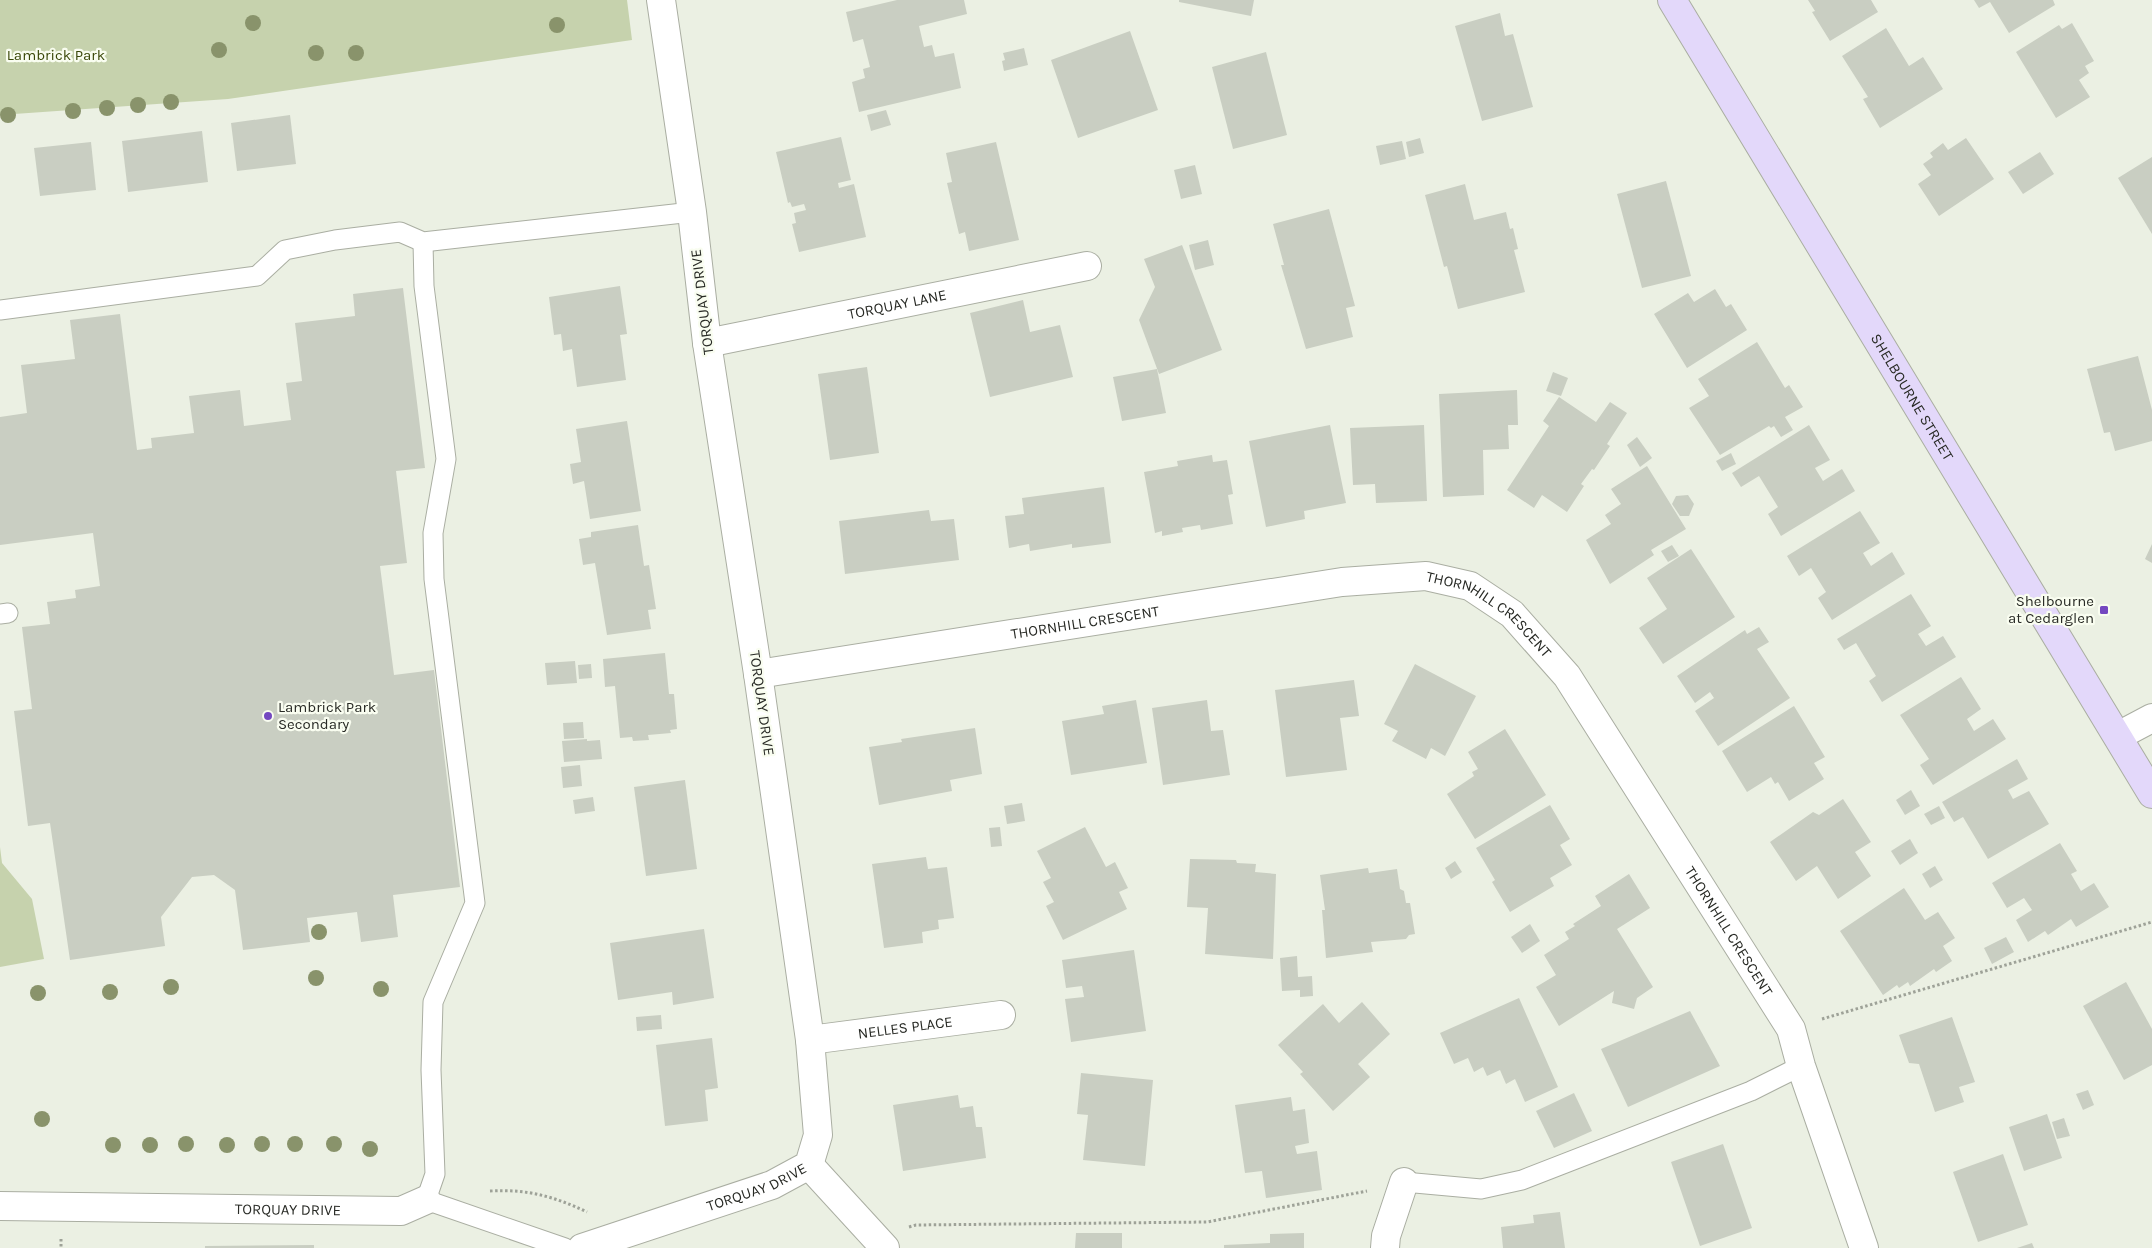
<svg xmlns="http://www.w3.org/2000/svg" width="2152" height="1248" font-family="Karla,sans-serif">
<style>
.green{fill:#c6d2ad}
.building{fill:#c9cec2}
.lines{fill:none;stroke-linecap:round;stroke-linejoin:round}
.lane-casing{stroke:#aaaea2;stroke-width:21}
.street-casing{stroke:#aaaea2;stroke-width:30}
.secondary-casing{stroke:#aaaea2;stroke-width:30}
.path{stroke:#9ea298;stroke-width:3;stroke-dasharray:2.5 2.5;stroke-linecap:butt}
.lane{stroke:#fff;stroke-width:19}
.street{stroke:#fff;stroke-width:28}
.secondary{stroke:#e3d8fa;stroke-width:28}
.tree{fill:#89936b}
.poi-dot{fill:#7448c0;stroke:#f9fdf0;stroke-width:2}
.labels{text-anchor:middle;stroke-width:4.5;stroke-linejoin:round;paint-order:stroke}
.park-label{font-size:15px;fill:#394708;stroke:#f9fdf0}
.street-label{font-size:15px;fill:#282a25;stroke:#f9fdf0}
.poi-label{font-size:15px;fill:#282a25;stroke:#f9fdf0;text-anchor:end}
</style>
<rect width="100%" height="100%" fill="#ebf0e3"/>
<g class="green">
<path d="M0,0H627L632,40L228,99L0,115Z"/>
<path d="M0,847L2,863L32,899L44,959L0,967Z"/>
</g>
<g class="building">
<path d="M897,0H964L967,14L919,26L924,47L932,45L935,57L954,53L961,88L859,112L852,82L865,78L863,69L870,67L863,39L853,42L846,12Z"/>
<path d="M1179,0H1254L1251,16L1179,2Z"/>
<path d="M1808,0H1871L1878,12L1830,41L1812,12L1815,11Z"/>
<path d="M1974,0H2053L2055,5L2009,33L1990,2L1979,8Z"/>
<path d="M1500,13L1505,36L1513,34L1533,107L1482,121L1455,26Z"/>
<path d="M2072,23L2094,61L2085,66L2089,73L2079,80L2090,97L2056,118L2016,52L2059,25L2062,29Z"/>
<path d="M1886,28L1909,66L1923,57L1943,89L1880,128L1863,99L1868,97L1842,56Z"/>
<path d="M1130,31L1158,110L1078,138L1051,60Z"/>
<path d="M1024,48L1028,65L1004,71L1002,61L1005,60L1003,53Z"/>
<path d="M1266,52L1287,135L1233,149L1212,67Z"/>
<path d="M886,110L891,125L871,131L867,115Z"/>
<path d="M290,115L296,164L237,171L231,123Z"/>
<path d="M202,131L208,182L128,192L122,141Z"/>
<path d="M841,137L851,180L838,183L839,188L854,184L866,237L799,252L792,224L796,223L794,213L806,210L804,204L792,207L790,202L788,203L776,152Z"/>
<path d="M1420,138L1424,153L1409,157L1406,142Z"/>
<path d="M1966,138L1994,179L1939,216L1918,184L1931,175L1923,164L1933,157L1930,153L1943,143L1948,150Z"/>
<path d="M1402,141L1406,159L1380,165L1376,146Z"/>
<path d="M91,142L96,190L40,196L34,148Z"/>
<path d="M996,142L1019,240L969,251L965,232L959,234L947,183L952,182L946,153Z"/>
<path d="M2040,152L2054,174L2023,194L2008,172Z"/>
<path d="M2152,157V234L2118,178Z"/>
<path d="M1195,165L1202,194L1181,199L1174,170Z"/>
<path d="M1666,181L1691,276L1642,288L1617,194Z"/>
<path d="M1465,184L1474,220L1506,212L1510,229L1513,228L1518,249L1514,250L1525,292L1458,309L1447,266L1444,267L1425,195Z"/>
<path d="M1329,209L1355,306L1346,308L1353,337L1306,349L1281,265H1284L1273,224Z"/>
<path d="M1208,240L1214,265L1195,270L1189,245Z"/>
<path d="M1182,245L1222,350L1159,374L1139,320L1155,287L1144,259Z"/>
<path d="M620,286L627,334L620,335L626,380L577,387L572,349L563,351L561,334L554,335L549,297Z"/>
<path d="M403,288L425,468L396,471L407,563L380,566L394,675L434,670L460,887L393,895L398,937L361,942L357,912L307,918L310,942L243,950L235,890L214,875L192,877L161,917L165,946L70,960L50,823L28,826L14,711L32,709L22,627L50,624L47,602L76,598L75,590L100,586L93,533L0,545V417L27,413L21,365L75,359L70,320L120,314L137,450L152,448L151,438L194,433L189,396L240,390L244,426L291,420L286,383L302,381L295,323L355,316L353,294Z"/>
<path d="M1715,289L1726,307L1731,304L1747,330L1687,368L1654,314L1688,293L1694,302Z"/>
<path d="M1023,300L1030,332L1060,325L1073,377L990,397L970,313Z"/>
<path d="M1757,342L1785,388L1789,385L1803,407L1785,417L1793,430L1781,437L1774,426L1771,428L1769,426L1720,455L1689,408L1709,396L1698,379Z"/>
<path d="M2138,356L2152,410V441L2115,451L2110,432L2104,433L2087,369Z"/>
<path d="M867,367L879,453L830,460L818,374Z"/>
<path d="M1157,369L1166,413L1122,421L1113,377Z"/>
<path d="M1553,372L1568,378L1561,396L1546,391Z"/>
<path d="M1517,390L1518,425H1508L1509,449L1483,450L1484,495L1443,497L1439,394Z"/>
<path d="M1559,397L1596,422L1610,402L1627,413L1607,444L1610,446L1594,470L1592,469L1581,484L1584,486L1567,512L1542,495L1534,508L1507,490L1549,426L1543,421Z"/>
<path d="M627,421L641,511L590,519L584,481L573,484L570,464L581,462L576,429Z"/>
<path d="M1330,425L1346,503L1304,511L1305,519L1266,527L1249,441Z"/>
<path d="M1424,425L1427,501L1376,503L1375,484L1353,485L1350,428Z"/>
<path d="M1809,425L1830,460L1815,468L1823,481L1842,469L1855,491L1781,536L1768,514L1778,507L1759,476L1741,487L1732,473Z"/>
<path d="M1637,437L1652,458L1640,467L1627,445Z"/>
<path d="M1731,453L1736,464L1722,471L1716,461Z"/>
<path d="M1212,455L1213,462L1227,460L1233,494L1228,495L1233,524L1201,530L1200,525L1182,528L1183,532L1162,536V531L1155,533L1144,472L1178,466L1177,461Z"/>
<path d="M1647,466L1686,529L1651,550L1654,555L1610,584L1586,540L1611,524L1605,515L1621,504L1611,489Z"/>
<path d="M1104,487L1111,543L1072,548V544L1030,551L1029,544L1009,548L1005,516L1024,514L1022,498Z"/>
<path d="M1688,495L1694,504L1689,516H1680L1672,504L1676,496Z"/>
<path d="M929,510L931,521L954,519L959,560L845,574L839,521Z"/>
<path d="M1860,511L1880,543L1863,553L1871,566L1892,552L1905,574L1832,620L1818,598L1826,592L1811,568L1799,576L1787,556Z"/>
<path d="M638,525L644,566L649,565L656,609L648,610L651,629L607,635L595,563L583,565L579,539L591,537V532Z"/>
<path d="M2152,544V563L2145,559Z"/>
<path d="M1672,545L1679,556L1668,562L1661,551Z"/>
<path d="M1691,549L1735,617L1663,664L1639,628L1667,609L1647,578Z"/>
<path d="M1911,594L1931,626L1918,634L1926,646L1943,636L1956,657L1882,702L1869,681L1876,676L1856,643L1844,650L1837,639Z"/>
<path d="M1759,627L1769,642L1757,649L1790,698L1718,746L1695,711L1714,698L1710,692L1695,703L1677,676L1745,630L1747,634Z"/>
<path d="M665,653L669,694H674L677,729L670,730L671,733L648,735L649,740L633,741L632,737L620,738L615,686L605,687L603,659Z"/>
<path d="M575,661L577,683L547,685L545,663Z"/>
<path d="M591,664L592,678L579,679L578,665Z"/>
<path d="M1415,664L1476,696L1445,756L1431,748L1426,759L1392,741L1398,731L1384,724Z"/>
<path d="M1961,677L1981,709L1967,719L1974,731L1993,719L2006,739L1933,785L1920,765L1929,759L1900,715Z"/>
<path d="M1354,680L1359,716L1340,718L1347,770L1286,777L1275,690Z"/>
<path d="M1136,700L1147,763L1071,775L1062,721L1104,714L1102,706Z"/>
<path d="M1207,700L1211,731L1223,730L1230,775L1163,785L1152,708Z"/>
<path d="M1794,706L1825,757L1814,763L1824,779L1789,801L1778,782L1775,784L1771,777L1747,792L1722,751Z"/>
<path d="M583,722L584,738L564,739L563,723Z"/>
<path d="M975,728L982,774L950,780L952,791L879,805L869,747L902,742L901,739Z"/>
<path d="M1505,729L1546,795L1475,839L1447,794L1474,776L1472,772L1478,769L1468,752Z"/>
<path d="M587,739V741L600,740L602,759L564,762L562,741Z"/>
<path d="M2017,759L2028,779L2008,790L2013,799L2029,791L2049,824L1988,859L1963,817L1954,822L1942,802Z"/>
<path d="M580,765L582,786L563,788L561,767Z"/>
<path d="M685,780L697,869L646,876L634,787Z"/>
<path d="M1911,790L1920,806L1905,815L1896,800Z"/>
<path d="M593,797L595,811L575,814L573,800Z"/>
<path d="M1843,799L1871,842L1855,852L1871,876L1838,899L1817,866L1796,881L1770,842L1813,812L1819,815Z"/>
<path d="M1022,803L1025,821L1007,824L1004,806Z"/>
<path d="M1550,805L1570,839L1560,845L1572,865L1550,878L1554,886L1510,912L1492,882L1495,880L1476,848Z"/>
<path d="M1939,806L1945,818L1931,825L1924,814Z"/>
<path d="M1000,827L1002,846L991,847L989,828Z"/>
<path d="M1085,827L1106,867L1115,862L1128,888L1119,892L1127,909L1063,940L1046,906L1054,902L1043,882L1051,878L1037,851Z"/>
<path d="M1910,839L1918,853L1900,865L1891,851Z"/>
<path d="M2060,843L2077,871L2071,874L2081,891L2094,883L2109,907L2076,927L2071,919L2048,935L2045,931L2028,942L2016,920L2032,910L2024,898L2007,908L1992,883Z"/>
<path d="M926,857L928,869L947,867L954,918L938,920L939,929L922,932L923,943L884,948L872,864Z"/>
<path d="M1190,859L1236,860L1237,863L1256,864L1255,872L1276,874L1273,959L1205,954L1208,908L1187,907Z"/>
<path d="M1455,861L1462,872L1451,879L1445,868Z"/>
<path d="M1935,866L1943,880L1930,888L1922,874Z"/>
<path d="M1368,868L1369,873L1397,869L1400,889L1404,891L1406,903H1410L1415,934L1409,935L1406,939L1371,942L1373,952L1326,958L1322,910H1325L1320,875Z"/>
<path d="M1629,874L1650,908L1617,929L1653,987L1637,998L1634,1009L1612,1003L1614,991L1559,1026L1536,987L1556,975L1544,955L1569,939L1565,932L1575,926L1573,924L1601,906L1595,896Z"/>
<path d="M1904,888L1925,920L1938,912L1955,938L1943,946L1952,961L1936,972L1934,969L1910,986L1908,982L1899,988L1897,985L1883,995L1840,931Z"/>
<path d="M1530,924L1540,941L1522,953L1511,937Z"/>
<path d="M704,929L714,998L673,1005L672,992L618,1000L610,943Z"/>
<path d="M2006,937L2014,952L1992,964L1984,948Z"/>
<path d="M1134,950L1146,1031L1071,1042L1065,999L1084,997L1082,986L1066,988L1062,960Z"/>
<path d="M1297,956L1298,977L1312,976L1313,996L1300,997V990L1282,991L1280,958Z"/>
<path d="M2126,982L2152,1029V1065L2124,1080L2083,1006Z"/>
<path d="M1519,998L1558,1087L1525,1102L1515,1079L1506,1084L1500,1070L1487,1076L1483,1067L1474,1072L1468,1058L1454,1064L1440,1033Z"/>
<path d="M1362,1002L1390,1034L1358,1064L1370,1077L1333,1111L1300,1074L1303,1072L1278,1045L1323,1004L1339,1023Z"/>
<path d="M1690,1011L1720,1066L1628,1107L1601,1049Z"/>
<path d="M661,1015L662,1029L637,1031L636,1017Z"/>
<path d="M1952,1017L1975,1082L1959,1087L1964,1102L1935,1112L1919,1064L1909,1063L1899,1035Z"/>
<path d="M712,1038L718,1088L705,1090L708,1121L665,1126L656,1045Z"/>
<path d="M1081,1073L1153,1080L1145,1166L1083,1160L1088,1115L1077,1114Z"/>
<path d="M2088,1090L2094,1105L2083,1110L2076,1094Z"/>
<path d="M1574,1093L1592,1131L1554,1148L1536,1111Z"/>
<path d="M958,1095L960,1108L973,1106L976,1127H982L986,1158L903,1171L893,1105Z"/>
<path d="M1291,1097L1293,1111L1305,1109L1309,1143L1295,1146L1297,1154L1317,1151L1322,1190L1266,1198L1262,1171L1245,1173L1235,1105Z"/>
<path d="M2047,1114L2062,1158L2024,1171L2009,1127Z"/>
<path d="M2064,1118L2070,1136L2057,1139L2052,1122Z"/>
<path d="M1723,1144L1752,1228L1700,1246L1671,1162Z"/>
<path d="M2003,1154L2028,1225L1978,1242L1953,1172Z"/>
<path d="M1560,1212L1565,1248H1503L1501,1227L1534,1223L1533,1215Z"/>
<path d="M1076,1233H1122V1248H1075Z"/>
<path d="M1304,1233V1248H1224V1245L1270,1243V1234Z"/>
<path d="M2032,1243L2034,1248H2017Z"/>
<path d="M314,1245V1248H205V1246Z"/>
</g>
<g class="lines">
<g class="lane-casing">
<g id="lane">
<path d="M423,242L424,286L446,459L433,533L434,579L475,903L433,1002L431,1070L435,1174L426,1200L565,1248"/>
<path d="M0,310L257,276L285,250L335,240L400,232L423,242L692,212"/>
<path d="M0,614L8,613"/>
<path d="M1404,1182L1481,1189L1522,1180L1751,1091L1801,1066"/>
</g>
</g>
<g class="street-casing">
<g id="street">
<path id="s1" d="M707,343L1087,266"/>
<path id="s2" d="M758,674L1342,582L1426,576L1470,586L1512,614L1567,676L1791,1029L1801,1066L1864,1248"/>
<path d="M2118,736L2152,718"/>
<path id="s3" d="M810,1040L1001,1015"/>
<path d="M809,1165L885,1248"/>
<path id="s4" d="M0,1206L401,1211L426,1200"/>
<path id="s5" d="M582,1248L772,1185L809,1165L818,1135L810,1040L758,674L707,343L692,212L661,0"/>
<path d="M1385,1248L1386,1236L1404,1182"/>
</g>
</g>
<g class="secondary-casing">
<g id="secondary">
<path id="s6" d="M1672,0L2152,794"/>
</g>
</g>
<g class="path">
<path d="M1822,1019L2152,922"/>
<path d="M490,1191C527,1189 553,1196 587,1212"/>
<path d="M909,1227L916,1225L1207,1222L1367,1191"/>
<path d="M61,1239V1248"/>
</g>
<use href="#lane" class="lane"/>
<use href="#street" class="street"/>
<use href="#secondary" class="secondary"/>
</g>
<g class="tree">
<circle cx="253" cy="23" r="8"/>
<circle cx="557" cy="25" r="8"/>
<circle cx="219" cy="50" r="8"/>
<circle cx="316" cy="53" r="8"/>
<circle cx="356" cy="53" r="8"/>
<circle cx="171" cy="102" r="8"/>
<circle cx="138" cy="105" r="8"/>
<circle cx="107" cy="108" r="8"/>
<circle cx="73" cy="111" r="8"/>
<circle cx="8" cy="115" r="8"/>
<circle cx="319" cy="932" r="8"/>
<circle cx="316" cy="978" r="8"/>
<circle cx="171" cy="987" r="8"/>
<circle cx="381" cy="989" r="8"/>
<circle cx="110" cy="992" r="8"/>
<circle cx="38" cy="993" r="8"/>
<circle cx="42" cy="1119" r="8"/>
<circle cx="186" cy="1144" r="8"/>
<circle cx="262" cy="1144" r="8"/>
<circle cx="295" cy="1144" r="8"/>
<circle cx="334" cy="1144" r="8"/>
<circle cx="113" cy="1145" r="8"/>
<circle cx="150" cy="1145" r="8"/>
<circle cx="227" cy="1145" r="8"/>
<circle cx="370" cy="1149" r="8"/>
</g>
<g class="poi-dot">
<rect x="2099" y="605" width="10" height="10" rx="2.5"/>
<circle cx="268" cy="716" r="5"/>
</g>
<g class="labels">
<g class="park-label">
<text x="56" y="60">Lambrick Park</text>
</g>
<g class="street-label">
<text transform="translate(702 302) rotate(-97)" y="5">TORQUAY DRIVE</text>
<text dy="5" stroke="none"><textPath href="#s1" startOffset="194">TORQUAY LANE</textPath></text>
<text dy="5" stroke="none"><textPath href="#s6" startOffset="464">SHELBOURNE STREET</textPath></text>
<text dy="5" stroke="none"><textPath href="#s2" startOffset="751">THORNHILL CRESCENT</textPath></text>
<text dy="5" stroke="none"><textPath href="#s2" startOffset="331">THORNHILL CRESCENT</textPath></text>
<text transform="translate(762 703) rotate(82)" y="5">TORQUAY DRIVE</text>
<text dy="5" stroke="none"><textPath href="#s2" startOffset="1156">THORNHILL CRESCENT</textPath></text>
<text dy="5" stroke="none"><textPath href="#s3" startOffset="96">NELLES PLACE</textPath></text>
<text dy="5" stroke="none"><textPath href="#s5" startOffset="185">TORQUAY DRIVE</textPath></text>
<text dy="5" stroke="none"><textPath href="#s4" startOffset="288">TORQUAY DRIVE</textPath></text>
</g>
<g class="poi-label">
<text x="2094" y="606">Shelbourne<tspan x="2094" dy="17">at Cedarglen</tspan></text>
<text x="278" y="712" text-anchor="start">Lambrick Park<tspan x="278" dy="17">Secondary</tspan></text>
</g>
</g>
</svg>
